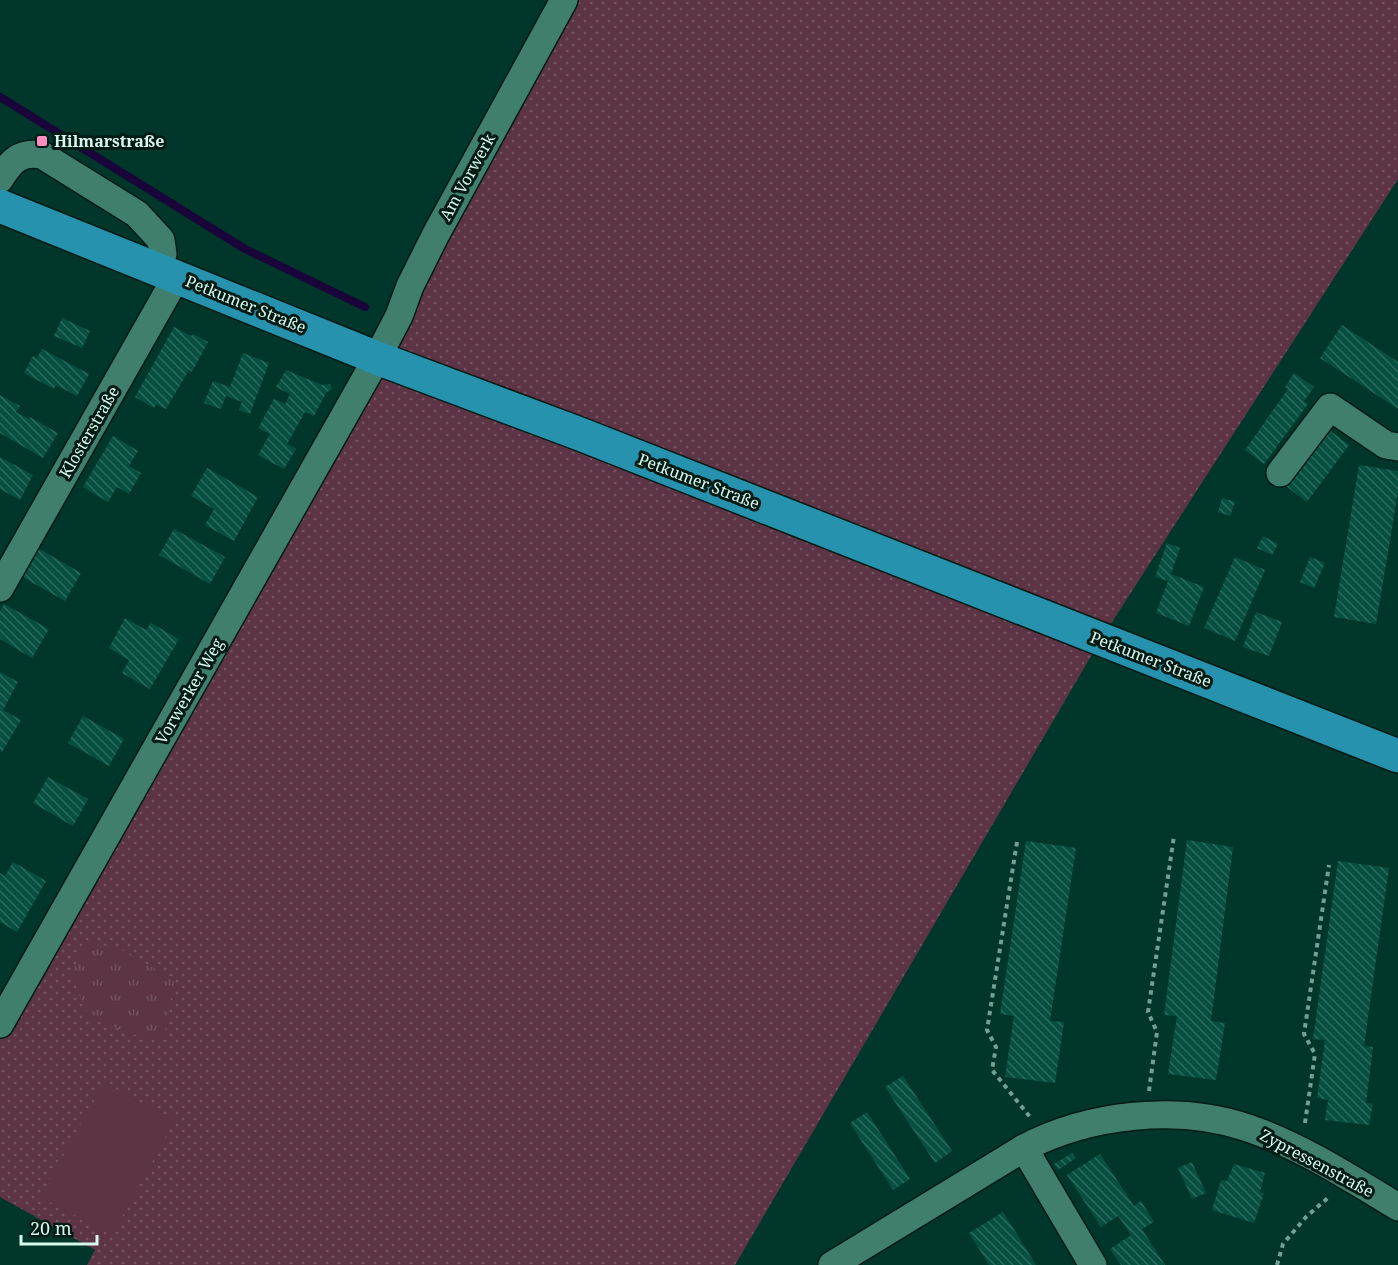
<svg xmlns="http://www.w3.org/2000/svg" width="1398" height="1265" font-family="'Noto Serif',serif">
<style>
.grass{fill:url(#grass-dots)}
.park{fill:url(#park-tufts)}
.pitch{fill:#5d3445}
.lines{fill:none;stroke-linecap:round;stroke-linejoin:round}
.stream{stroke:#1a053b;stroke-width:8}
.building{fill:url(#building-back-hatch)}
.minor-casing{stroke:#001c14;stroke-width:30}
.major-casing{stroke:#001c14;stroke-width:36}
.path{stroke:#759f94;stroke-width:4;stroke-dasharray:4.5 4.5;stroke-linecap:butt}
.minor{stroke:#407f6e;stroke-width:27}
.major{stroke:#2692ad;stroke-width:33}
.poi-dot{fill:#fe8ebe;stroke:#021b14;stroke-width:2}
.labels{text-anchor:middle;stroke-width:6;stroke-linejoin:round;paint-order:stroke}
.poi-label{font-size:16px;font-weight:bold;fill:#d8f7ed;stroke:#021b14;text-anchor:start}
.street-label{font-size:16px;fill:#d8f7ed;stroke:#021b14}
</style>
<defs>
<pattern id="grass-dots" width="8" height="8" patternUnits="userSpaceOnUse" patternTransform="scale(1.5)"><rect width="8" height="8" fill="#5d3445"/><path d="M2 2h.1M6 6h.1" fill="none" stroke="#745260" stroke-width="1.8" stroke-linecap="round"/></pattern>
<pattern id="park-tufts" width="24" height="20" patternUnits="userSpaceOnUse" patternTransform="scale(1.5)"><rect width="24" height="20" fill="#5d3445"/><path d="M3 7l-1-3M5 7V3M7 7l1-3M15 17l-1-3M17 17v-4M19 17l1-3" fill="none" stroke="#745260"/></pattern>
<pattern id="building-back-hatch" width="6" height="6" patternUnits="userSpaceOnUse" patternTransform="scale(1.5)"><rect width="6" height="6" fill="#075041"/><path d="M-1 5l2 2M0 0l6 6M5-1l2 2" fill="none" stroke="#2a6a5d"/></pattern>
</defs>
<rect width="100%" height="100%" fill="#01362b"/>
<path class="grass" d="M564,0H1398V179L1101,639L735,1265H87L95,1250L0,1197V1024Z"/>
<path class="park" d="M87,941L125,951L174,981L164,1038H144L89,1018L71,974Z"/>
<path class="pitch" d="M104,1083L175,1120L112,1235L40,1197Z"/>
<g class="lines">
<path class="stream" d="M0,97L245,249L365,307"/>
</g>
<g class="building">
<path d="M62,318L90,331L82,348L54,336Z"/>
<path d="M1342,325L1398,362V409L1320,358Z"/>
<path d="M174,327L191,336L193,334L208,342L192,372L189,370L166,409L156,404L154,408L135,397Z"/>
<path d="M42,349L89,374L77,396L56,385L54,389L24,373L33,356L37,358Z"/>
<path d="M243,353L269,363L250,414L239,410L242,402L226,396L221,409L204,403L213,381L230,387Z"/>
<path d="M286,370L322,385L330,384L332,389L326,393L314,416L305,412L287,444L296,449L284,469L258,455L270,434L258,428L274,399L285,404L290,394L276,387Z"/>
<path d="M1294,373L1314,387L1304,401L1308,404L1264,464L1245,450L1288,389L1285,387Z"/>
<path d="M0,395L20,406L16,412L29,419L30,417L58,433L43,458L0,433Z"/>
<path d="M1329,430L1349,445L1307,502L1287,487Z"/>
<path d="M113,436L138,451L129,466L141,473L129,494L117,487L108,502L83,487Z"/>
<path d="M0,457L33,475L20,500L0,489Z"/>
<path d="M1359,465L1398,471V492L1376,624L1334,617Z"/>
<path d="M207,468L258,497L234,541L205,525L214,509L191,496Z"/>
<path d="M1222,498L1235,502L1230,516L1218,512Z"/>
<path d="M174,529L225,557L210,584L159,555Z"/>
<path d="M1263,536L1278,544L1272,555L1257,548Z"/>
<path d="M1167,543L1180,548L1171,574L1204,587L1189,626L1156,613L1168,581L1155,577Z"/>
<path d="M36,547L81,573L65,601L19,575Z"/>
<path d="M1235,557L1265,570L1235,641L1204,628Z"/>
<path d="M1310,557L1325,563L1314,588L1300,582Z"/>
<path d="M4,604L49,629L32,658L0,639V611Z"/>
<path d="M1256,612L1282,622L1269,656L1243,647Z"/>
<path d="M125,618L146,630L151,623L179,639L150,689L122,673L129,660L109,648Z"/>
<path d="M0,672L18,682L3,710L21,720L2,752L0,751Z"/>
<path d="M83,716L124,739L109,766L68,743Z"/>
<path d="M48,777L88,799L73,826L33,803Z"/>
<path d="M1187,840L1233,847L1211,1021L1225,1023L1216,1080L1168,1074L1177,1016L1164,1015Z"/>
<path d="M1026,841L1076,848L1050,1021L1064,1022L1055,1083L1005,1077L1014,1016L1000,1014Z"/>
<path d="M1338,861L1389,868L1364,1046L1373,1047L1366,1103L1373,1104L1369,1125L1325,1120L1328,1100L1317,1098L1325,1040L1313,1039Z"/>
<path d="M13,862L46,881L17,932L0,922V873L5,876Z"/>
<path d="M903,1076L952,1151L935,1163L885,1087Z"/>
<path d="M867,1112L910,1179L893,1190L850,1123Z"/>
<path d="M1072,1153L1076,1158L1058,1170L1054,1164Z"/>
<path d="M1100,1154L1134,1206L1141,1201L1154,1222L1142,1229L1165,1265H1121L1110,1249L1131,1235L1118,1216L1101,1227L1067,1175Z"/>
<path d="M1192,1162L1206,1193L1192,1199L1178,1168Z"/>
<path d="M1234,1164L1265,1173L1260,1192L1264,1193L1254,1223L1212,1210L1221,1180L1227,1181Z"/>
<path d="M1003,1212L1020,1239L1036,1265H989L986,1260L969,1233Z"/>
</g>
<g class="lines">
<g class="minor-casing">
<g id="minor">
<path d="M0,179C11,161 20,151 42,155L137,214L161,240L163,254L158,268"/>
<path d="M1280,473L1330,407L1386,445L1398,447"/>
<path d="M0,588L177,276"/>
<path d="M0,1024L377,358L399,316L410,286L436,234L564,0"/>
<path d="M1024,1148L1093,1265"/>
<path d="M832,1265L1024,1148C1089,1114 1178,1104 1248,1128C1301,1146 1350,1178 1398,1207"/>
</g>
</g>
<g class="major-casing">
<path id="major" d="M0,206L377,358L580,434L1398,756"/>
</g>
<g class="path">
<path d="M1017,842L987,1030L996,1047L992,1070L1030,1117"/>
<path d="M1149,1091L1157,1032L1148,1012L1174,836"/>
<path d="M1305,1123L1315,1054L1304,1034L1329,865"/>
<path d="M1277,1265L1283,1244L1306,1217L1330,1196"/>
</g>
<use href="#minor" class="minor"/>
<use href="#major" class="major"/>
</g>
<rect class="poi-dot" x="36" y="135" width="12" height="12" rx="3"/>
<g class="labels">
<g class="poi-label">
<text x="54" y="147">Hilmarstraße</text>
</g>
<g class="street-label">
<text transform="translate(467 177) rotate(-61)" y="6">Am Vorwerk</text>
<text transform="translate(246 304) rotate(22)" y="6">Petkumer Straße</text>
<text transform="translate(89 432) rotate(-60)" y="6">Klosterstraße</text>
<text transform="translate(699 481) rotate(21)" y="6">Petkumer Straße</text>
<text transform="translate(1151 659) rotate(21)" y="6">Petkumer Straße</text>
<text transform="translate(189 691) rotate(-60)" y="6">Vorwerker Weg</text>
<text transform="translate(1317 1163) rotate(28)" y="6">Zypressenstraße</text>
</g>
</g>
<path d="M21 1235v9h76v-9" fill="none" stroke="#d8f7ed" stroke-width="3"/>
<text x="30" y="1235" font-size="18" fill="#d8f7ed" stroke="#021b14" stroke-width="4.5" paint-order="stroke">20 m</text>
</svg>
